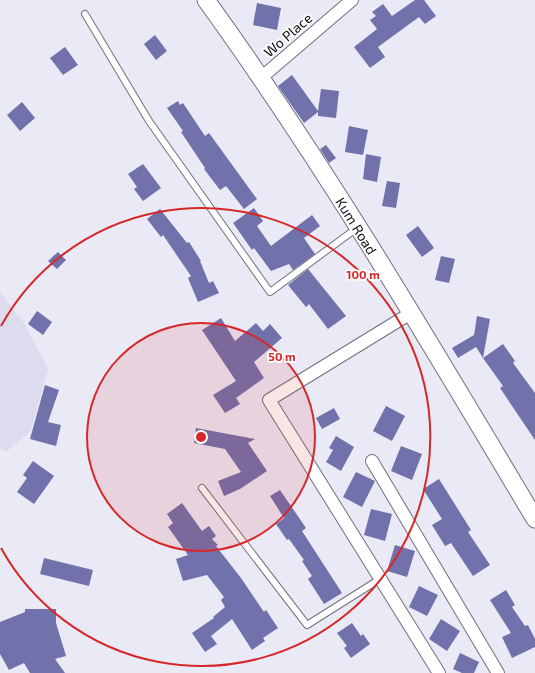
<svg xmlns="http://www.w3.org/2000/svg" width="535" height="673" font-family="'Exo 2',sans-serif">
<style>
.built{fill:#dddcef}
.building{fill:#7171ac}
.lines{fill:none;stroke-linecap:round;stroke-linejoin:round}
.lane-casing{stroke:#71707b;stroke-width:8}
.street-casing{stroke:#71707b;stroke-width:14}
.secondary-casing{stroke:#71707b;stroke-width:19}
.lane{stroke:#fff;stroke-width:6}
.street{stroke:#fff;stroke-width:12}
.secondary{stroke:#fff;stroke-width:17}
.ring{fill:none;stroke:#d62828;stroke-width:2}
.labels{text-anchor:middle;stroke-width:3.5;stroke-linejoin:round;paint-order:stroke}
.street-label{font-size:14px;fill:#111115;stroke:#fff}
.centre{fill:#d62828;stroke:#fff;stroke-width:2}
.ring-label{font-size:12px;text-anchor:middle;font-weight:bold;fill:#d62828;stroke:#fff;stroke-width:3.5;stroke-linejoin:round;paint-order:stroke}
</style>
<rect width="100%" height="100%" fill="#eaeaf6"/>
<path class="built" d="M0,292L24,323L48,369L31,431L6,452L0,448Z"/>
<g class="building">
<path d="M415,0H424L436,16L425,24L419,17L378,47L385,57L370,68L354,47L377,29L370,20L376,16L372,12L383,4L392,16Z"/>
<path d="M257,3L281,8L277,30L253,25Z"/>
<path d="M155,35L167,51L156,60L144,44Z"/>
<path d="M65,47L78,65L63,75L50,58Z"/>
<path d="M292,75L318,111L321,89L339,91L336,118L318,116V112L304,123L278,86Z"/>
<path d="M178,101L180,105L183,103L205,136L209,133L257,199L244,209L226,186L220,190L204,169L205,168L181,132L183,131L167,108Z"/>
<path d="M22,102L35,118L20,131L7,115Z"/>
<path d="M349,126L368,130L363,155L345,152Z"/>
<path d="M326,145L336,158L329,163L320,149Z"/>
<path d="M366,154L381,157L377,182L363,179Z"/>
<path d="M143,164L161,188L143,201L134,189L137,187L128,174Z"/>
<path d="M387,181L400,183L396,208L382,206Z"/>
<path d="M254,208L263,221L257,226L271,246L312,215L320,226L304,238L315,254L293,270L289,264L271,271L254,248L252,250L233,223Z"/>
<path d="M160,209L187,243L189,242L201,261H200L209,283L213,281L219,293L198,302L188,278L191,276L163,235L161,237L147,219Z"/>
<path d="M418,226L434,248L422,257L406,235Z"/>
<path d="M58,252L66,260L57,269L48,261Z"/>
<path d="M441,256L455,259L449,283L435,280Z"/>
<path d="M308,269L346,316L328,329L309,304L306,307L288,285Z"/>
<path d="M37,311L52,322L43,335L28,324Z"/>
<path d="M477,316L490,319L483,358L476,347L458,358L452,348L474,335Z"/>
<path d="M221,318L235,341L256,323L263,331L270,324L282,338L254,362L264,378L236,398L240,404L225,413L213,395L236,381L202,330Z"/>
<path d="M503,344L515,361L513,363L535,393V440L500,388L503,386L483,358Z"/>
<path d="M45,385L59,390L48,422L61,425L56,446L30,439Z"/>
<path d="M386,406L405,416L392,441L373,431Z"/>
<path d="M334,408L340,419L322,429L316,418Z"/>
<path d="M196,428L255,439L248,443L267,471L240,489L224,496L218,481L241,472L225,449L194,443Z"/>
<path d="M336,436L354,447L341,471L326,462L333,450L329,448Z"/>
<path d="M401,446L422,454L412,480L391,471Z"/>
<path d="M33,461L54,476L34,504L17,492L27,478L23,475Z"/>
<path d="M356,472L375,481L362,507L343,497Z"/>
<path d="M439,479L471,530L468,532L490,565L473,576L451,543L445,546L432,525L442,519L423,489Z"/>
<path d="M280,490L306,528L302,531L342,593L324,604L308,579L312,576L302,561L304,560L289,539L287,540L276,524L284,518L270,496Z"/>
<path d="M182,503L202,531L209,526L216,536L212,539L218,545L216,546L241,578L264,612L266,610L278,628L263,638L265,641L252,650L232,619L211,636L217,644L205,652L192,633L214,618L213,617L225,607L221,600L224,597L207,575L183,581L176,559L188,555L168,527L173,523L167,514Z"/>
<path d="M371,509L392,514L385,541L364,535Z"/>
<path d="M395,545L415,551L407,577L387,571Z"/>
<path d="M44,558L93,570L89,586L40,574Z"/>
<path d="M419,586L438,595L427,616L409,607Z"/>
<path d="M506,590L515,605L512,607L525,626L528,625L535,639V647L512,658L502,637L511,633L490,600Z"/>
<path d="M25,609H56V623L66,656L55,659L65,673H30L24,663L9,670L0,654V622L25,612Z"/>
<path d="M441,619L460,631L447,651L429,639Z"/>
<path d="M352,623L361,636L363,634L370,644L351,658L344,648L347,646L337,633Z"/>
<path d="M460,653L479,662L474,673H462L453,669Z"/>
</g>
<g class="lines">
<g class="lane-casing">
<g id="lane">
<path d="M85,14L149,121L270,292L357,228"/>
<path d="M202,488L307,625L380,579"/>
</g>
</g>
<g class="street-casing">
<g id="street">
<path d="M262,77L352,0"/>
<path d="M411,313L269,400L439,673"/>
<path d="M372,461L498,673"/>
</g>
</g>
<g class="secondary-casing">
<path id="secondary" d="M206,0C326,166 430,343 535,519"/>
</g>
<use href="#lane" class="lane"/>
<use href="#street" class="street"/>
<use href="#secondary" class="secondary"/>
</g>
<circle cx="201" cy="437" r="114" fill="#d62828" fill-opacity=".12"/>
<g class="ring">
<circle cx="201" cy="437" r="114"/>
<path d="M1 326A229 229 0 1 1 1 548"/>
</g>
<g class="labels">
<g class="street-label">
<text transform="translate(288 35) rotate(-41)" y="5">Wo Place</text>
<text transform="translate(356 226) rotate(58)" y="5">Kum Road</text>
</g>
</g>
<circle cx="201" cy="437" r="6" class="centre"/>
<g class="ring-label">
<text x="363" y="279">100 m</text>
<text x="282" y="361">50 m</text>
</g>
</svg>
